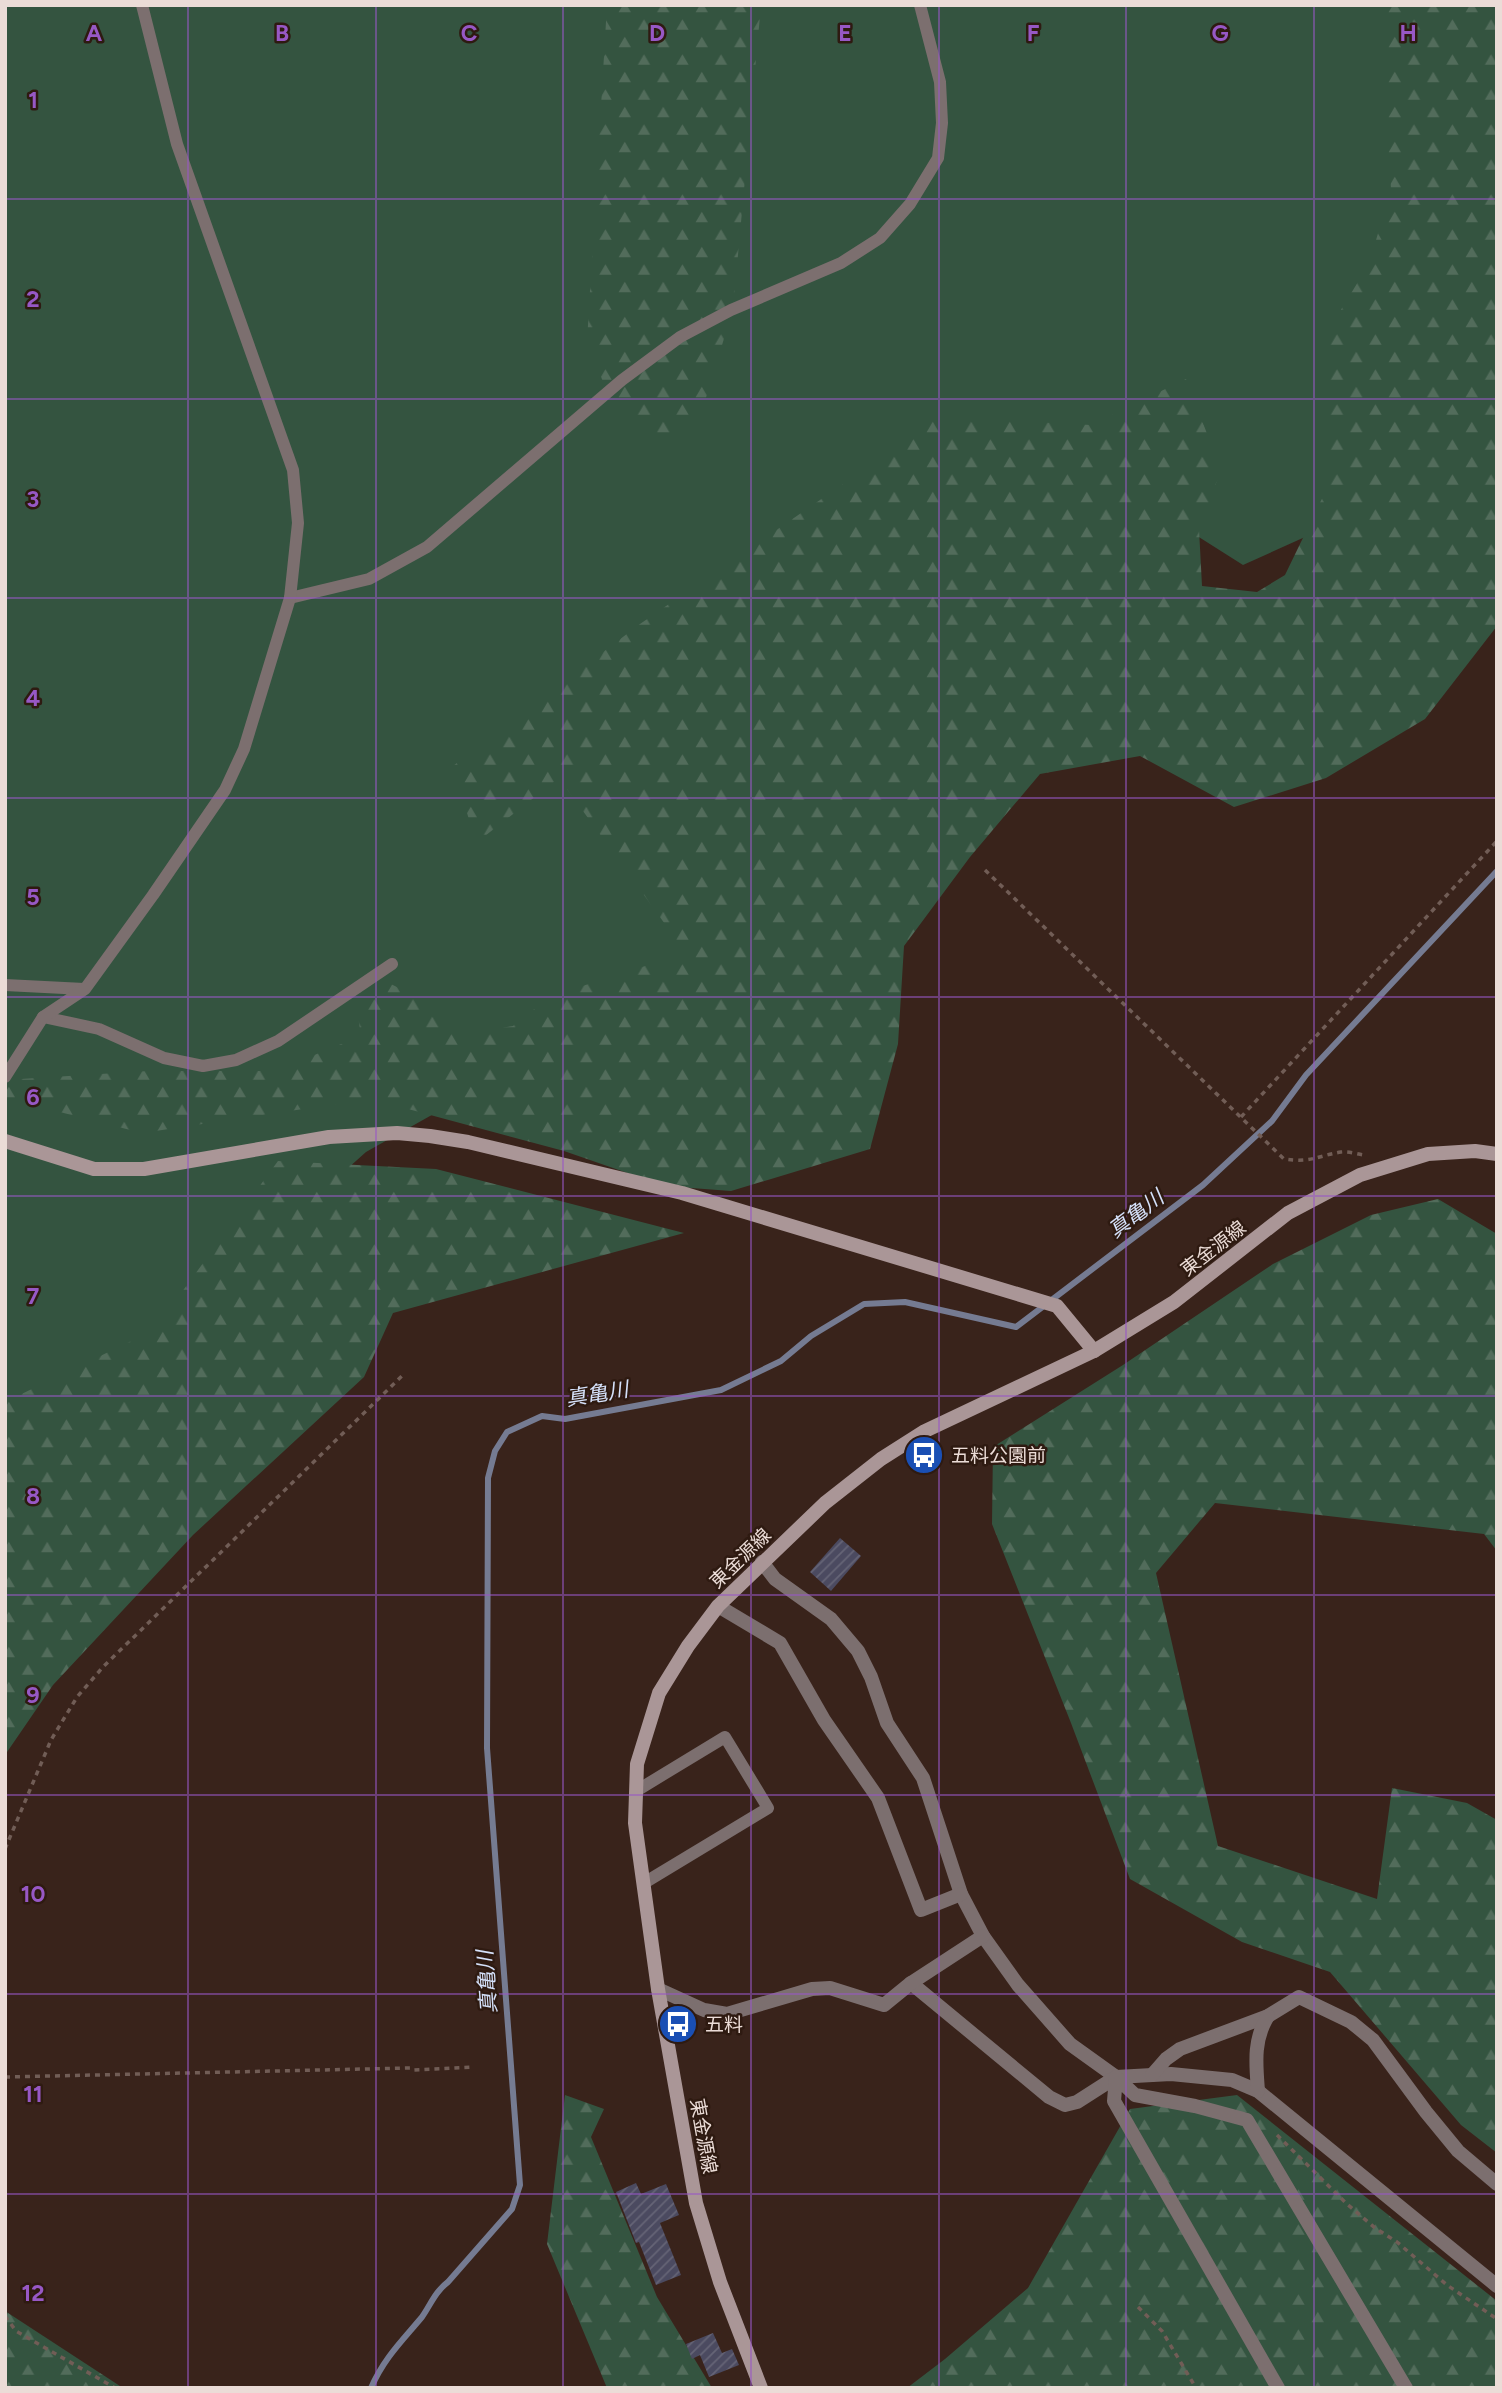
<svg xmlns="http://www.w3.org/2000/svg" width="1502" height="2393" font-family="Figtree,'Noto Sans JP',sans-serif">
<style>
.grass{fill:#345440}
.forest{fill:url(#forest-firs)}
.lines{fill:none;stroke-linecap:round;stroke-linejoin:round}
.stream{stroke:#757b92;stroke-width:6}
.building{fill:url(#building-hatch)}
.path{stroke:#715d56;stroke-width:3.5;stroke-dasharray:5 5;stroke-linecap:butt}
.lane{stroke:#7c6f6f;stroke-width:12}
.street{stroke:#7c6f6f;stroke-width:14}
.secondary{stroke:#aa9697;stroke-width:14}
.grid{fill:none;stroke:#9758c5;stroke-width:2;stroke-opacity:0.55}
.labels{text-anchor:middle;stroke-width:5;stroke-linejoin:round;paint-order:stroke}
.street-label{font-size:19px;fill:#ebdcd7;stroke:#2e1a11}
.poi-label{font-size:19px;fill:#ebdcd7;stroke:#2e1a11;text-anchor:start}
.water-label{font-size:21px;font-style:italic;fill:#d5e1fa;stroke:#2e1a11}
.grid-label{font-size:23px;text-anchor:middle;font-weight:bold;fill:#9758c5;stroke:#2e1a11;stroke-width:5;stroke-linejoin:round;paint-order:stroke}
</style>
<defs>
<pattern id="forest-firs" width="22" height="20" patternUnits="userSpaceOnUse" patternTransform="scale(1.75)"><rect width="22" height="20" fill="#345440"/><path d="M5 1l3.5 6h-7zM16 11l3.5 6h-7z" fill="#526c5b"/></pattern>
<pattern id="building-hatch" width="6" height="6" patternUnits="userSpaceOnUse" patternTransform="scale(1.75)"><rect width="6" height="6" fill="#4b4a60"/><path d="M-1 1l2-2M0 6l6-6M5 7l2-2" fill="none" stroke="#656476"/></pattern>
</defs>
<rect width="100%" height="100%" fill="#39231b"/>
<path class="grass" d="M5,5H1466L1385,501L1243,565L1093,470L727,949L366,1152L5,1475Z"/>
<g class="forest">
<path d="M607,5H761L733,309L698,424L655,442L614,409L587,342Z"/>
<path d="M1388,5H1497V626L1425,719L1326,778L1234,807L1140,756L1040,774L970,857L904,946L898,1044L870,1149L731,1191L665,1186L564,1151L371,1099L142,1133L5,1098V1080L148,1071H275L361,1036L350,964L401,989L457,1035L513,1026L551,996L686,953L559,778L476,843L453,766L640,624L849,480L937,417L1091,425L1186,379L1221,470L1199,529L1202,586L1257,592L1285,575L1332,478L1323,339L1369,264L1391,189L1382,48Z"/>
<path d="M278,1161L436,1169L684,1233L393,1313L364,1377L193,1535L53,1685L5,1755V1402L154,1330Z"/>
<path d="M1438,1199L1497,1234V1551L1484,1534L1215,1503L1156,1573L1218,1846L1377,1899L1392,1788L1467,1803L1497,1820V2153L1461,2125L1330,1972L1242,1942L1130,1879L1071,1723L992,1524L993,1447L1123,1365L1273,1264L1371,1215Z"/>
<path d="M565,2095L604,2109L591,2137L657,2297L712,2388H607L547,2244Z"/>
<path d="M1237,2095L1497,2301V2388H907L945,2359L1028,2288L1130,2109Z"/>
<path d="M5,2311L123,2388H5Z"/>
</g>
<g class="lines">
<path class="stream" d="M371,2388C384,2358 402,2341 422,2317C431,2304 435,2292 448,2282L512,2209L520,2185L487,1748L488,1478L495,1451L507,1432L542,1416L565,1419L721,1390L781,1361L811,1336L864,1304L905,1302L1016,1327L1203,1185L1272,1121L1306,1075L1497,871"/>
</g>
<g class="building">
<path d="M840,1538L861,1556L831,1591L810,1572Z"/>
<path d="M636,2183L641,2194L666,2184L679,2215L660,2223L681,2275L656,2285L639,2242L636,2243L616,2192Z"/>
<path d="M713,2333L722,2353L732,2349L739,2365L709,2377L700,2355L692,2359L686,2344Z"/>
</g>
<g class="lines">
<g class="path">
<path d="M985,870L1284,1159C1311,1163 1317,1156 1341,1152C1348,1151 1357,1154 1364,1155"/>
<path d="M1241,1117L1497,841"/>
<path d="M5,1849L51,1740L77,1697L103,1667L405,1373"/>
<path d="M5,2077L410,2068L414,2070L473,2067"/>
<path d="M1277,2135L1347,2204L1375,2228L1397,2242L1447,2285L1497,2319"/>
<path d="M1138,2307L1162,2331L1196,2388"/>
<path d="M5,2316L16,2331L115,2388"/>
</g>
<g class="lane">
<path d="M290,598L369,579L427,547L622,380L680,337L731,310L841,263L880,238L910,204L938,158L942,123L940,82L920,5"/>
<path d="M5,985L84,989"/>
<path d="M43,1017L99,1029L164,1058L203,1066L236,1060L278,1041L392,964"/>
<path d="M5,1077L43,1017L85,989L153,895L225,790L244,749L290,598L298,523L293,470L177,144L142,5"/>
<path d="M636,1791L725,1737L768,1808L644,1883"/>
</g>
<g class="street">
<path d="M762,1562L775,1579L831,1619L858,1651L871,1677L887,1723L923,1778L961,1894L983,1936L1018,1985L1070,2044L1116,2077L1171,2074L1232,2080L1258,2091L1497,2286"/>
<path d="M718,1606L780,1643L824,1720L878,1798L921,1910L961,1894"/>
<path d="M911,1983L1049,2097L1065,2105L1077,2102L1116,2077"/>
<path d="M658,1989L704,2010L727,2014L812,1989L830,1988L884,2005L911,1983L983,1936"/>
<path d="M1152,2075L1166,2059L1180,2049L1268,2016L1299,1997L1351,2022L1373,2040L1426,2112L1458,2151L1497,2184"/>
<path d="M1258,2091C1256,2064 1253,2040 1268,2016"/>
<path d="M1278,2388L1114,2101L1116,2077L1135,2095L1195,2106L1247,2120L1406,2388"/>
</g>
<g class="secondary">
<path d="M5,1141L94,1169H144L329,1137L397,1133L430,1136L468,1142L682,1193L1057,1306L1094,1351"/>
<path d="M761,2388L720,2282L696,2203L658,1989L635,1823L637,1764L659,1693L688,1646L718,1606L825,1503L881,1459L925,1431L1094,1351L1174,1302L1288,1213L1360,1175L1428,1154L1475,1151L1497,1154"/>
</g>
</g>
<path class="grid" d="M188,5V2388M376,5V2388M563,5V2388M751,5V2388M939,5V2388M1126,5V2388M1314,5V2388M5,199H1497M5,399H1497M5,598H1497M5,798H1497M5,997H1497M5,1196H1497M5,1396H1497M5,1595H1497M5,1795H1497M5,1994H1497M5,2194H1497"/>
<defs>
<g id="bus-disc" transform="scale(2.0125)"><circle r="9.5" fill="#1a4fb4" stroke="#2e1a11"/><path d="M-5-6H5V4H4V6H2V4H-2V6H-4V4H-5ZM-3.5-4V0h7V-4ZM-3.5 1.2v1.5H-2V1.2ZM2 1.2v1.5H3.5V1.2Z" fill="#fff"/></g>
</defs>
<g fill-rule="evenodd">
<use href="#bus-disc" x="924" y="1455"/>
<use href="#bus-disc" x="678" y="2024"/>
</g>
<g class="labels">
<g class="street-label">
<text transform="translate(1213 1248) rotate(-38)" y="7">東金源線</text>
<text transform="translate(740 1558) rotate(-44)" y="7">東金源線</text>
<text transform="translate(704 2136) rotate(80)" y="7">東金源線</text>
</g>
<g class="poi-label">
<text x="951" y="1462">五料公園前</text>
<text x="705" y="2031">五料</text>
</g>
<g class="water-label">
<text transform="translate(1136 1214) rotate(-37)" y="7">真亀川</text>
<text transform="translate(597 1394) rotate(-9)" y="7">真亀川</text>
<text transform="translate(487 1982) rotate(-94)" y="7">真亀川</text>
</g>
</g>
<g class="grid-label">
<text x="94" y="41">A</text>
<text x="282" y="41">B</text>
<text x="469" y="41">C</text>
<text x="657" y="41">D</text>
<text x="845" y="41">E</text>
<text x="1033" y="41">F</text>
<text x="1220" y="41">G</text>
<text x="1408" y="41">H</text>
<text x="33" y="108">1</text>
<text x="33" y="307">2</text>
<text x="33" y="507">3</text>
<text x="33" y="706">4</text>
<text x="33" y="905">5</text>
<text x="33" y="1105">6</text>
<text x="33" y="1304">7</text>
<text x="33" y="1504">8</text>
<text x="33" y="1703">9</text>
<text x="33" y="1902">10</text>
<text x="33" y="2102">11</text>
<text x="33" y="2301">12</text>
</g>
<rect width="1502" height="2393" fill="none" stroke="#ebdcd7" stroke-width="14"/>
</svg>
